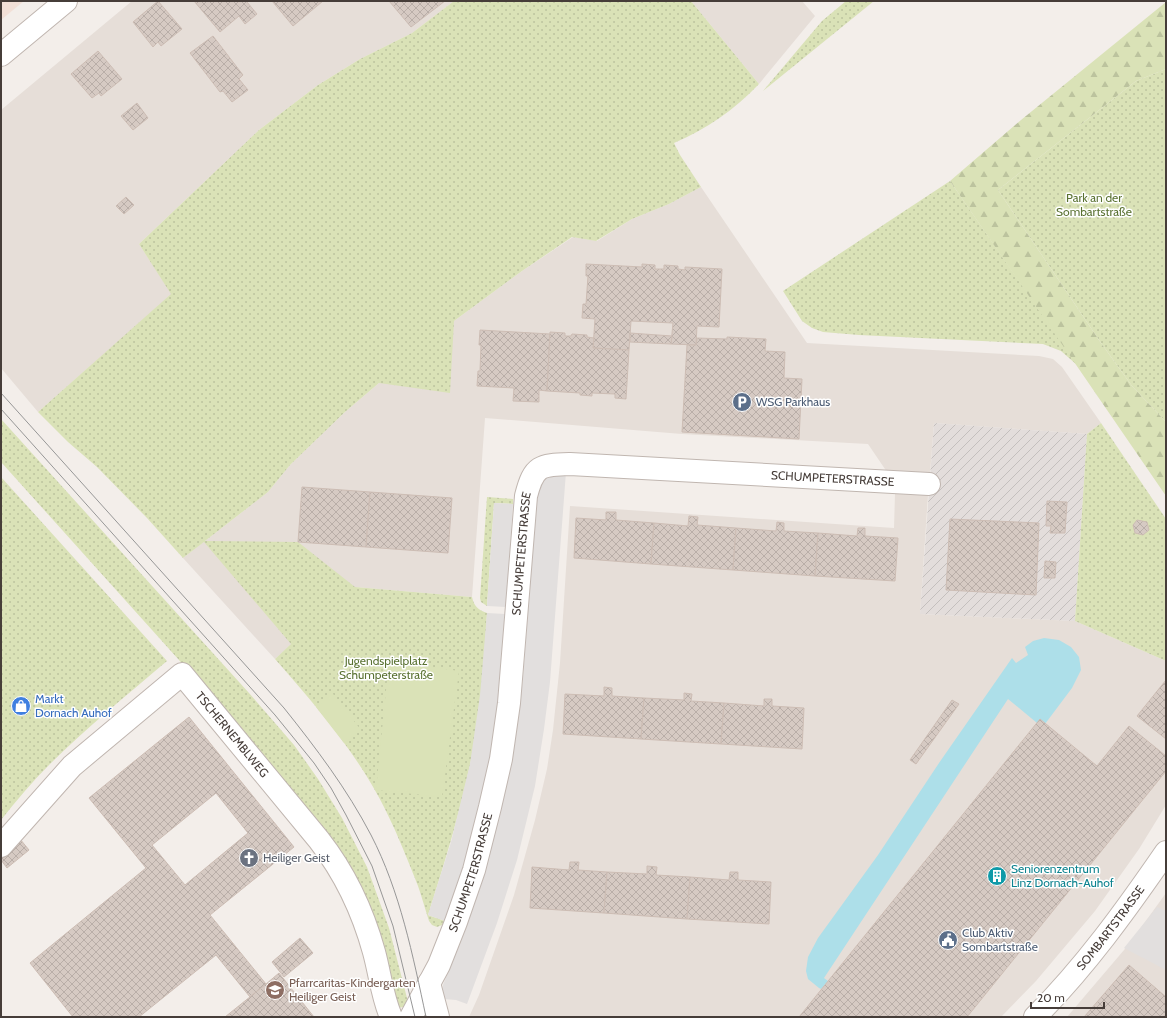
<svg xmlns="http://www.w3.org/2000/svg" width="1167" height="1018" font-family="Cabin,sans-serif">
<style>
.residential{fill:#e6ded8}
.commercial{fill:#f2e0d7}
.industrial{fill:url(#industrial-furrows)}
.green{fill:url(#green-dots)}
.forest{fill:url(#forest-firs)}
.pitch{fill:#dae2b7}
.parking{fill:#e2dfde}
.water{fill:#addfe9}
.building{fill:url(#building-cross-hatch);stroke:#cdbdb4;fill-rule:evenodd}
.lines{fill:none;stroke-linecap:round;stroke-linejoin:round}
.minor-casing{stroke:#c0b6b0;stroke-width:24}
.minor{stroke:#fff;stroke-width:22}
.tram{stroke:#979797;stroke-width:1}
.labels{text-anchor:middle;stroke-width:3;stroke-linejoin:round;paint-order:stroke}
.park-label{font-size:12px;fill:#5a7232;stroke:#fff}
.service-label{font-size:12px;fill:#4e5e75;stroke:#fff;text-anchor:start}
.street-label{font-size:12px;fill:#463d39;stroke:#fff}
.shop-label{font-size:12px;fill:#366cbe;stroke:#fff;text-anchor:start}
.worship-label{font-size:12px;fill:#5b616d;stroke:#fff;text-anchor:start}
.culture-label{font-size:12px;fill:#0d838f;stroke:#fff;text-anchor:start}
.education-label{font-size:12px;fill:#785e54;stroke:#fff;text-anchor:start}
</style>
<defs>
<pattern id="industrial-furrows" width="10" height="10" patternUnits="userSpaceOnUse"><rect width="10" height="10" fill="#e3dddb"/><path d="M-1 1l2-2M0 10L10 0M9 11l2-2" fill="none" stroke="#c4bfbd"/></pattern>
<pattern id="green-dots" width="8" height="8" patternUnits="userSpaceOnUse"><rect width="8" height="8" fill="#dae2b7"/><path d="M2 2h.1M6 6h.1" fill="none" stroke="#bcc39e" stroke-width="1.8" stroke-linecap="round"/></pattern>
<pattern id="forest-firs" width="22" height="20" patternUnits="userSpaceOnUse"><rect width="22" height="20" fill="#dae2b7"/><path d="M5 1l3.5 6h-7zM16 11l3.5 6h-7z" fill="#bcc39e"/></pattern>
<pattern id="building-cross-hatch" width="8" height="8" patternUnits="userSpaceOnUse"><rect width="8" height="8" fill="#d6cac3"/><path d="M0 0l8 8M0 8l8-8" fill="none" stroke="#b9aea8"/></pattern>
</defs>
<rect width="100%" height="100%" fill="#f3eeea"/>
<g class="residential">
<path d="M132,1H454L412,33L360,59L318,85L259,130L139,244L172,294L38,412L1,368V110Z"/>
<path d="M691,1H802L815,16L759,84Z"/>
<path d="M701,187L807,343L1039,356L1053,359L1062,367L1101,423L1087,434L934,423L930,474L887,472L868,444L682,434L485,418L472,597L355,587L275,659L183,558L268,492L290,465L345,412L379,383L454,321L522,271L573,237L597,241L632,219L669,204Z"/>
<path d="M895,494L928,495L920,614L1075,621L1166,661V805L1139,849L1095,911L1036,981L1001,1017H469L479,995L514,895L535,820L547,769L553,730L560,663L570,506L894,528Z"/>
<path d="M1166,893V1017H1067L1130,943Z"/>
</g>
<path class="commercial" d="M1,1H24L1,20Z"/>
<path class="industrial" d="M934,423L1087,434L1075,621L920,614Z"/>
<g class="green">
<path d="M454,1H691L759,84C734,110 707,129 674,143L680,155L701,187L669,204L632,219L596,241L572,237L522,271L454,321L450,393L379,383L345,412L290,465L268,492L205,541L298,542L355,587L472,597C474,606 478,610 487,613C484,664 481,715 470,765C459,816 444,865 428,915L445,921L442,925L437,927L432,925L429,921C425,909 422,897 418,886C408,861 398,835 386,811C358,754 316,706 275,659L291,644L204,542L183,558L147,518L97,467L68,442L38,412L171,294L139,244L259,130L318,85L360,59L412,33Z"/>
<path d="M846,1H874L763,91L822,21Z"/>
<path d="M1166,69V422L1132,386L1101,343L998,190L1136,81Z"/>
<path d="M950,181L1077,365L1061,351L1043,344L859,335L823,332L812,328L802,321L783,291Z"/>
<path d="M1,419L249,693L294,745L318,779L342,818L367,867L389,928L408,1002L403,1007L398,1008L341,858L179,660L1,462Z"/>
<path d="M1101,423L1166,519V661L1075,621L1087,434Z"/>
<path d="M1,477L167,661C127,695 86,728 49,765C32,782 16,801 1,820Z"/>
<path d="M487,497L513,499V504L494,503L487,606L481,602L480,598Z"/>
</g>
<path class="forest" d="M1166,2V69L1136,81L998,190L1101,343L1132,386L1166,422V496L950,181L1021,120Z"/>
<g class="pitch">
<path d="M389,661L459,671L442,797L376,790Z"/>
<path d="M333,694L361,730L344,743L316,707Z"/>
</g>
<g class="parking">
<path d="M566,472L550,682L544,729L535,786L517,860L497,923L467,1004L456,1000L444,999L442,992L443,985L468,922L483,879L500,811L509,771L517,728L523,678L537,490L540,483L551,473Z"/>
<path d="M494,503L513,504L506,607L487,606Z"/>
<path d="M487,613L505,614L496,721L487,776L475,829L462,871L445,921L428,915L451,842L470,764L480,695Z"/>
<path d="M1157,907L1166,911V970L1124,948Z"/>
</g>
<path class="water" d="M1044,638L1059,640L1071,647L1079,657L1081,670L1072,688L1045,724L1037,723L1008,699L824,978L828,981L821,989L819,988L808,979L806,971L808,957L818,938L878,855L939,763L1012,658L1016,663L1028,655L1025,647L1033,641Z"/>
<g class="building">
<path d="M158,1L182,29L161,46L158,42L153,47L133,22Z"/>
<path d="M194,1H248L247,2L257,14L245,24L239,16L220,32Z"/>
<path d="M272,1H323L293,26Z"/>
<path d="M389,1H445L411,27Z"/>
<path d="M213,36L243,75L239,79L248,90L232,102L223,91L220,92L190,53Z"/>
<path d="M98,51L122,79L101,96L99,93L92,98L71,74Z"/>
<path d="M137,103L148,118L133,130L121,116Z"/>
<path d="M126,197L134,205L124,214L116,206Z"/>
<path d="M586,264L642,267V264L655,265V269H664V265L678,266V269L685,270V267L722,269L719,327L697,326L696,345L671,344L673,323L631,321L629,350L593,348L595,319L582,318L583,304H586L588,276H586Z"/>
<path d="M480,330L550,334L547,391L539,390V402L513,401L514,388L477,386L478,371H480L481,345H479Z"/>
<path d="M550,332L565,333V336H571L572,334L587,335V337L594,338L593,348L629,350L626,399L615,398V394L592,393V396L580,395V393L547,391Z"/>
<path d="M630,333L672,336L671,344L630,342Z"/>
<path d="M727,337L766,339L765,351L785,352L784,378L802,379L799,439L682,432L687,345H696L697,338L727,339Z"/>
<path d="M302,487L370,492L366,547L298,542Z"/>
<path d="M370,492L452,498L448,553L366,547Z"/>
<path d="M1047,501L1067,502L1065,533H1050L1051,526H1046Z"/>
<path d="M606,512H616V520L654,523L651,564L574,558L576,518L606,520Z"/>
<path d="M689,516L698,517L697,525L736,528L733,570L651,564L654,523L688,526Z"/>
<path d="M950,519L1039,523L1036,595L946,590Z"/>
<path d="M1137,520L1147,522L1149,530L1143,535L1135,533L1133,525Z"/>
<path d="M777,522L784,523V531L818,533L815,576L733,570L736,528L776,531Z"/>
<path d="M858,528H865V536L898,538L895,581L815,576L818,533L857,536Z"/>
<path d="M1045,561L1056,562L1055,578H1044Z"/>
<path d="M1166,680V739L1137,716Z"/>
<path d="M604,687L612,688V696L644,698L641,739L563,734L565,694L604,696Z"/>
<path d="M684,693L692,694L691,701L724,703L721,744L641,739L644,698L684,700Z"/>
<path d="M764,699H772V706L804,708L802,749L721,744L724,703L764,706Z"/>
<path d="M952,700L959,704L916,764L910,760Z"/>
<path d="M189,717L294,847L210,915L266,984L250,997L216,955L139,1017H73L30,963L146,868L89,798ZM216,793L248,833L185,885L152,845Z"/>
<path d="M1040,719L1097,766L1129,726L1166,756V771L967,1017H799Z"/>
<path d="M20,839L29,850L7,868L1,860V854Z"/>
<path d="M570,862H579L578,870L607,872L604,913L530,908L532,867L569,870Z"/>
<path d="M647,866L657,867L656,875L690,877L687,919L604,913L607,872L647,874Z"/>
<path d="M730,872H738V880L771,882L769,924L687,919L690,877L729,880Z"/>
<path d="M300,938L313,953L284,977L272,962Z"/>
<path d="M1129,965L1166,997V1014L1163,1017H1084Z"/>
<path d="M279,973L314,1017H225L266,984Z"/>
</g>
<g class="lines">
<g class="minor-casing">
<g id="minor">
<path d="M1,55L66,1"/>
<path id="s1" d="M1,846L72,766L182,674L319,840C344,872 363,912 374,952C380,974 382,996 391,1017"/>
<path d="M429,983L438,1017"/>
<path id="s2" d="M411,1017L439,965L456,922L474,870L490,807L501,759L509,703L526,496C534,465 540,465 570,464L929,484"/>
<path id="s3" d="M1035,1017C1085,967 1126,910 1166,852"/>
</g>
</g>
<use href="#minor" class="minor"/>
<g class="tram">
<path d="M1,393L284,708C316,748 347,789 371,835C400,891 413,956 426,1017"/>
<path d="M1,409L275,715L314,763L331,788L346,815L372,866L393,926L415,1017"/>
</g>
</g>
<defs>
<g id="parking-disc" transform="scale(1)"><circle r="9.5" fill="#5c6f8a" stroke="#fff"/><path d="M-3.5-5.5H1a3.5 3.5 0 0 1 0 7H-1V5.5H-3.5ZM-1-3.4V-.6H.8a1.4 1.4 0 0 0 0-2.8Z" fill="#fff"/></g>
<g id="shop-disc" transform="scale(1)"><circle r="9.5" fill="#3f7fe0" stroke="#fff"/><path d="M-5-2.5h2.3a2.7 3.5 0 0 1 5.4 0H5L5.5 6h-11ZM-1.5-2.5h3a1.5 2.3 0 0 0-3 0Z" fill="#fff"/></g>
<g id="church-disc" transform="scale(1)"><circle r="9.5" fill="#6b7280" stroke="#fff"/><path d="M-1.2-6h2.4v3.5h3.3v2.4h-3.3V6h-2.4V-.1h-3.3v-2.4h3.3Z" fill="#fff"/></g>
<g id="building-disc" transform="scale(1)"><circle r="9.5" fill="#0f9aa8" stroke="#fff"/><path d="M-4-6H4V6H1V3H-1V6H-4ZM-2.5-4.3h1.7v1.8h-1.7ZM.8-4.3h1.7v1.8H.8ZM-2.5-1h1.7V.8h-1.7ZM.8-1h1.7V.8H.8Z" fill="#fff"/></g>
<g id="civic-disc" transform="scale(1)"><circle r="9.5" fill="#5c6f8a" stroke="#fff"/><path d="M-.6-6.5H3V-4.5H.6V-3L4-1V1h2V6H-6V1h2V-1L-.6-3ZM-1.2 2.5V6h2.4V2.5Z" fill="#fff"/></g>
<g id="school-disc" transform="scale(1)"><circle r="9.5" fill="#8d6e63" stroke="#fff"/><path d="M0-5L7-2L0 1L-7-2ZM-4 1L0 2.5L4 1V4Q0 6-4 4Z" fill="#fff"/></g>
</defs>
<g fill-rule="evenodd">
<use href="#parking-disc" x="742" y="402"/>
<use href="#shop-disc" x="21" y="706"/>
<use href="#church-disc" x="249" y="858"/>
<use href="#building-disc" x="997" y="876"/>
<use href="#civic-disc" x="948" y="940"/>
<use href="#school-disc" x="275" y="990"/>
</g>
<g class="labels">
<g class="park-label">
<text x="1094" y="202">Park an der<tspan x="1094" dy="14">Sombartstraße</tspan></text>
<text x="386" y="665">Jugendspielplatz<tspan x="386" dy="14">Schumpeterstraße</tspan></text>
</g>
<g class="service-label">
<text x="756" y="406">WSG Parkhaus</text>
<text x="962" y="937">Club Aktiv<tspan x="962" dy="14">Sombartstraße</tspan></text>
</g>
<g class="street-label">
<text dy="4" stroke="none"><textPath href="#s2" startOffset="864">SCHUMPETERSTRASSE</textPath></text>
<text dy="4" stroke="none"><textPath href="#s2" startOffset="481">SCHUMPETERSTRASSE</textPath></text>
<text dy="4" stroke="none"><textPath href="#s1" startOffset="329">TSCHERNEMBLWEG</textPath></text>
<text dy="4" stroke="none"><textPath href="#s2" startOffset="157">SCHUMPETERSTRASSE</textPath></text>
<text dy="4" stroke="none"><textPath href="#s3" startOffset="117">SOMBARTSTRASSE</textPath></text>
</g>
<g class="shop-label">
<text x="35" y="703">Markt<tspan x="35" dy="14">Dornach Auhof</tspan></text>
</g>
<g class="worship-label">
<text x="263" y="862">Heiliger Geist</text>
</g>
<g class="culture-label">
<text x="1011" y="873">Seniorenzentrum<tspan x="1011" dy="14">Linz Dornach-Auhof</tspan></text>
</g>
<g class="education-label">
<text x="289" y="987">Pfarrcaritas-Kindergarten<tspan x="289" dy="14">Heiliger Geist</tspan></text>
</g>
</g>
<rect width="1167" height="1018" fill="none" stroke="#463d39" stroke-width="4"/>
<path d="M1031 1002v6h73v-6" fill="none" stroke="#463d39" stroke-width="2"/>
<text x="1037" y="1002" font-size="12" fill="#463d39" stroke="#ffffff" stroke-width="3" paint-order="stroke">20 m</text>
</svg>
